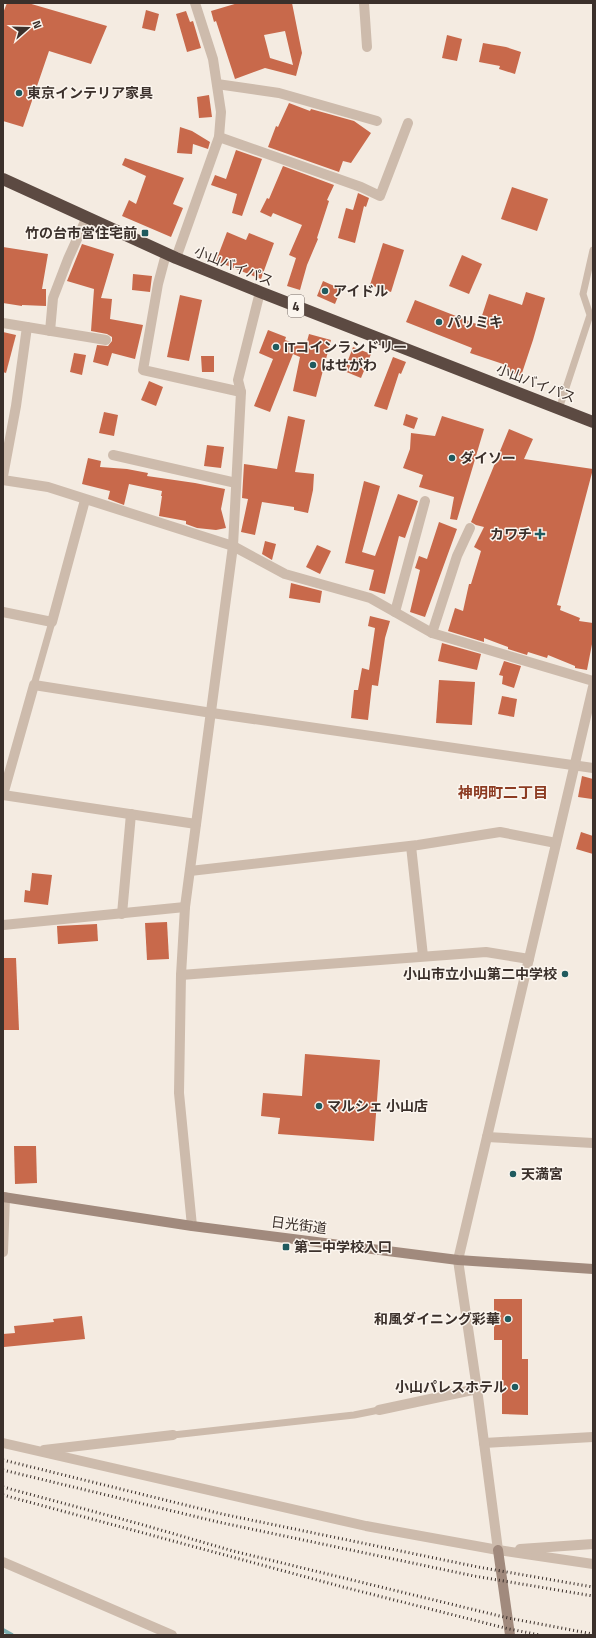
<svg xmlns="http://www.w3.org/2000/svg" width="596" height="1638" font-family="'Titillium Web','Noto Sans JP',sans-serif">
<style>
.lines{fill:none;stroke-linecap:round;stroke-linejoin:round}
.stream{stroke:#7fb0b2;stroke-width:4}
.building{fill:#c8694b;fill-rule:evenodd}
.lane{stroke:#cdbbac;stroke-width:7}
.street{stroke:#cdbbac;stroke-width:10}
.secondary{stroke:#a18a7d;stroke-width:10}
.highway{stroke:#5c4a42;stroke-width:12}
.rail{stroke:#3b302b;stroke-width:3;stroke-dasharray:1 3;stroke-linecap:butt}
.poi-dot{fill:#1f5a5e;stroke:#fbf5ee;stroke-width:1.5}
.labels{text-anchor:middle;stroke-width:3;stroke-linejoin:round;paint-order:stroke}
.shield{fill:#fbf5ee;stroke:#756b66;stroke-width:1}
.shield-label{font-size:13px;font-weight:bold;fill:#3b302b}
.poi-label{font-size:14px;font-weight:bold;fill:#3b302b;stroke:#fbf5ee;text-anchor:start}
.street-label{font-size:14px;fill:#3b302b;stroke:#fbf5ee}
.neighbourhood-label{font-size:15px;font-weight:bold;fill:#8c3b22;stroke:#fbf5ee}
</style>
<rect width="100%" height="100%" fill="#f4ebe1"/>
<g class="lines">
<path class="stream" d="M3,1630L12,1635"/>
</g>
<g class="building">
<path d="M7,3H28L107,26L91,64L49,51L23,127L3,121V13Z"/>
<path d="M238,3H292L302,53L296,76L265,68L235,79L216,21L214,22L211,11ZM285,31L293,65L270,58L264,35Z"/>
<path d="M146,10L159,14L155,31L142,28Z"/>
<path d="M186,11L190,22L193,21L201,48L187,52L176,14Z"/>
<path d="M447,35L462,39L457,61L442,58Z"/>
<path d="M483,43L506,47L521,52L515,74L499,69L500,66L479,62Z"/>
<path d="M209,95L212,117L199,118L197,97Z"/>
<path d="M289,103L310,111L311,109L354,121L371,133L351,163L343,161L339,172L268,147L276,126L278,127Z"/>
<path d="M180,127L192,131L210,142L208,149L193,144L192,154L177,153Z"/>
<path d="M236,150L262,159L242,216L232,213L237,194L211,185L215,175L226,179Z"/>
<path d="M125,158L184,178L173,204L183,208L171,237L122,216L129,200L136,204L146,176L122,165Z"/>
<path d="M283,166L334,185L327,200L329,201L317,238L318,239L307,265L300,290L287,286L296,258L289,255L302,225L273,213L271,217L260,212L267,198L269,199Z"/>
<path d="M512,187L548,199L537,231L501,219Z"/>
<path d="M358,193L369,198L366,207L364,206L355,243L338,238L346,208L353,210Z"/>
<path d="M227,232L246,240L249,233L274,243L261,279L216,261Z"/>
<path d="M383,243L404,250L391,292L370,285Z"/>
<path d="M82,244L114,254L101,298L112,299L110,319L143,325L135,359L112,353L108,366L93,362L97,345L108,346L112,341V337L107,334L91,331L94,289L67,281Z"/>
<path d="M3,247L48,254L42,289H46V306L22,305V306L3,303Z"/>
<path d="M462,255L482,264L469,294L449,286Z"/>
<path d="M133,274L152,276L150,292L132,290Z"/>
<path d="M323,281L341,289L335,304L317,296Z"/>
<path d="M526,292L545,298L533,340L521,376L505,370L506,365L470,353L472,348L406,322L415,300L479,325L489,294L522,305Z"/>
<path d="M180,295L202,300L189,361L167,357Z"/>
<path d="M268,330L286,337L285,340L296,344L297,341L306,345L309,334L331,340L316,397L293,391L300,357L293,354L270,412L254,406L273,359L259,353Z"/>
<path d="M3,332L16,335L6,373L3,372Z"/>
<path d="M353,347L371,354L361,378L344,371Z"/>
<path d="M74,353L86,355L82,375L70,372Z"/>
<path d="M201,356H214V372H202Z"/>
<path d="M393,357L406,362L401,374L399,373L387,410L374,406Z"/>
<path d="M149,381L163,387L156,406L141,400Z"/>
<path d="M104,412L118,415L114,436L99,433Z"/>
<path d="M406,414L418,418L414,429L403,425Z"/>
<path d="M288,416L305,420L295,472L314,474L313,490L308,513L294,510V507L262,502L255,535L241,532L248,499L242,498L244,464L277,469Z"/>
<path d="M442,416L484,429L457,520L450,519L454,497L419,487L423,475L403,468L410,449L411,433L435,436Z"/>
<path d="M509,429L533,439L524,459L593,469L557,605L561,606L560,610L580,618L579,621L593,623V639L587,670L575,668V666L548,655L547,658L528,652L527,655L508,649V647L484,638V642L448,631L455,608L463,611L469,584H471L481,551L474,547L484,527L476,525L471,522Z"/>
<path d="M207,445L224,447L221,468L204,466Z"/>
<path d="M88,458L101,461L100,467L127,469L148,473L147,476L195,483L225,489L221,509L226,528L216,530L197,528L186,524V521L159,516L162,496H161L162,491L129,484L124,505L108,499L110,491L82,484Z"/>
<path d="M364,481L380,486L362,552L375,556L398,494L418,501L405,538L399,536L385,594L369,590L374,570L345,563Z"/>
<path d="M439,522L457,529L425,617L410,612L420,570L415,568L419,556L427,559Z"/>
<path d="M265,541L276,544L272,560L262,554Z"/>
<path d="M317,545L331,551L320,574L306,567Z"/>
<path d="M291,583L322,591L320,603L289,598Z"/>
<path d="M370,616L390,621L385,638L378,686L372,685L368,720L351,718L354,690H358L362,668L369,670L375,628L368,626Z"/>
<path d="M442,643L481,654L477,670L438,661Z"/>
<path d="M504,661L521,666L514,688L502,684L503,676L499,675Z"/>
<path d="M439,680L475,682L472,725L436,723Z"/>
<path d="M502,696L517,699L514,717L498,714Z"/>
<path d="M582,776L593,779L592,799L578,797Z"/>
<path d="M581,832L593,836V854L576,849Z"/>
<path d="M32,873L52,875L48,905L24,902L25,890L30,891Z"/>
<path d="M167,922L169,959L147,960L145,923Z"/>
<path d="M97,924L98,941L58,944L57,926Z"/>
<path d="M3,958H16L19,1030H3Z"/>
<path d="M305,1054L380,1060L374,1141L278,1134L280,1118L261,1116L263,1093L302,1096Z"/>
<path d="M14,1146H36L37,1183L15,1184Z"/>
<path d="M494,1299H522V1359H528V1415L502,1414V1340H494Z"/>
<path d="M82,1316L85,1339L4,1347L3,1334L15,1333L14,1326L54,1322L53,1319Z"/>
</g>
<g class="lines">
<g class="lane">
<path d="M559,409L590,315L583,294L593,250"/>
<path d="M34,685L52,622"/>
<path d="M173,1435L354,1415L379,1410"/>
</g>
<g class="street">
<path d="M364,3L367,47"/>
<path d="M217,84L279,93L377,121"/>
<path d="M219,137L361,187L380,196L408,123"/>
<path d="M166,254L158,284L143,370L241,392"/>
<path d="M176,258L219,137L221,112L213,59L195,3"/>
<path d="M3,323L27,327L16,406L3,476"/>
<path d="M27,327L106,340"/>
<path d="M50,331L53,298L68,259L87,217"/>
<path d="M113,455L236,483"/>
<path d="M3,480L48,487L233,546L285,574L370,598L432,633L593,681"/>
<path d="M3,612L52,622L85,500"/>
<path d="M395,612L425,501"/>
<path d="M432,633L457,556L470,528"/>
<path d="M196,824L3,795L34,685L212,713L593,768"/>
<path d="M411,846L423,956"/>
<path d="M190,871L418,845L500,832L556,843"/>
<path d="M122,914L131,814"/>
<path d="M3,925L185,907"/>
<path d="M181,975L486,952L529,959"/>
<path d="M487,1137L593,1143"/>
<path d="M192,1226L179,1093L181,975L185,907L233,546L241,392L238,380L260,292"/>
<path d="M3,1252L5,1197"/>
<path d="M379,1410L477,1389"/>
<path d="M3,1443L366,1526L498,1550L593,1564"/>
<path d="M484,1443L593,1437"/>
<path d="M44,1450L173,1435"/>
<path d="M520,1549L593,1544"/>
<path d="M498,1550L477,1389L458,1260L593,687"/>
<path d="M3,1562L172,1635"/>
</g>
<g class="secondary">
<path d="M3,1197L192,1226L458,1260L593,1269"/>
<path d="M498,1550L510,1635"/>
</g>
<path class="highway" d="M3,179L176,258L260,292L593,422"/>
<g class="rail">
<path d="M3,1460L222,1514L478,1567L593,1587"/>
<path d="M3,1470L218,1522L474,1576L593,1596"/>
<path d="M3,1487L140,1524L233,1551L508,1618L593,1634"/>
<path d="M3,1495L343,1587L509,1629L540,1635"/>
</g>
</g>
<g class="poi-dot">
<circle cx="19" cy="93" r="4"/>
<rect x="141" y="229" width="8" height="8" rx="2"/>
<circle cx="325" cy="291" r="4"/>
<circle cx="439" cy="322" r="4"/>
<circle cx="276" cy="347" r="4"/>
<circle cx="313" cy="365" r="4"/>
<circle cx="452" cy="458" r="4"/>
<path d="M538 528h4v4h4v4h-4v4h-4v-4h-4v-4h4z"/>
<circle cx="565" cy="974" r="4"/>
<circle cx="319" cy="1106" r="4"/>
<circle cx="513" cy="1174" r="4"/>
<rect x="282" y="1243" width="8" height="8" rx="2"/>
<circle cx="508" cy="1319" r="4"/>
<circle cx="515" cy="1387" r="4"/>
</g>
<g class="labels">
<rect class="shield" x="288" y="295" width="16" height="22" rx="3"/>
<g class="shield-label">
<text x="296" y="311">4</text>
</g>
<g class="poi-label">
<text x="27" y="98">東京インテリア家具</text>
<text x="137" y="238" text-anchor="end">竹の台市営住宅前</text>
<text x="333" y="296">アイドル</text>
<text x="447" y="327">パリミキ</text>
<text x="284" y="352">ITコインランドリー</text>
<text x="321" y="370">はせがわ</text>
<text x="460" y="463">ダイソー</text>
<text x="532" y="539" text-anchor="end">カワチ</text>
<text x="557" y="979" text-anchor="end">小山市立小山第二中学校</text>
<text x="327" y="1111">マルシェ 小山店</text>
<text x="521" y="1179">天満宮</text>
<text x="294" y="1252">第二中学校入口</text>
<text x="500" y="1324" text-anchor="end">和風ダイニング彩華</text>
<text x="507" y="1392" text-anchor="end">小山パレスホテル</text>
</g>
<g class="street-label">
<text transform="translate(234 266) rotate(22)" y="5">小山バイパス</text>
<text transform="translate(536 383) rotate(21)" y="5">小山バイパス</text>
<text transform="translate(299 1225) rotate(7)" y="5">日光街道</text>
</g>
<g class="neighbourhood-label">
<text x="503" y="798">神明町二丁目</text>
</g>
</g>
<rect width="596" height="1638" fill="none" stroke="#3b302b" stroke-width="8"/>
<g transform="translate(28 28) rotate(70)" stroke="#fbf5ee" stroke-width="3" paint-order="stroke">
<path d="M0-3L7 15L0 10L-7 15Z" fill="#3b302b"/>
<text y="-6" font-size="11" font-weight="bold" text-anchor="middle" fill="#3b302b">N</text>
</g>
</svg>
